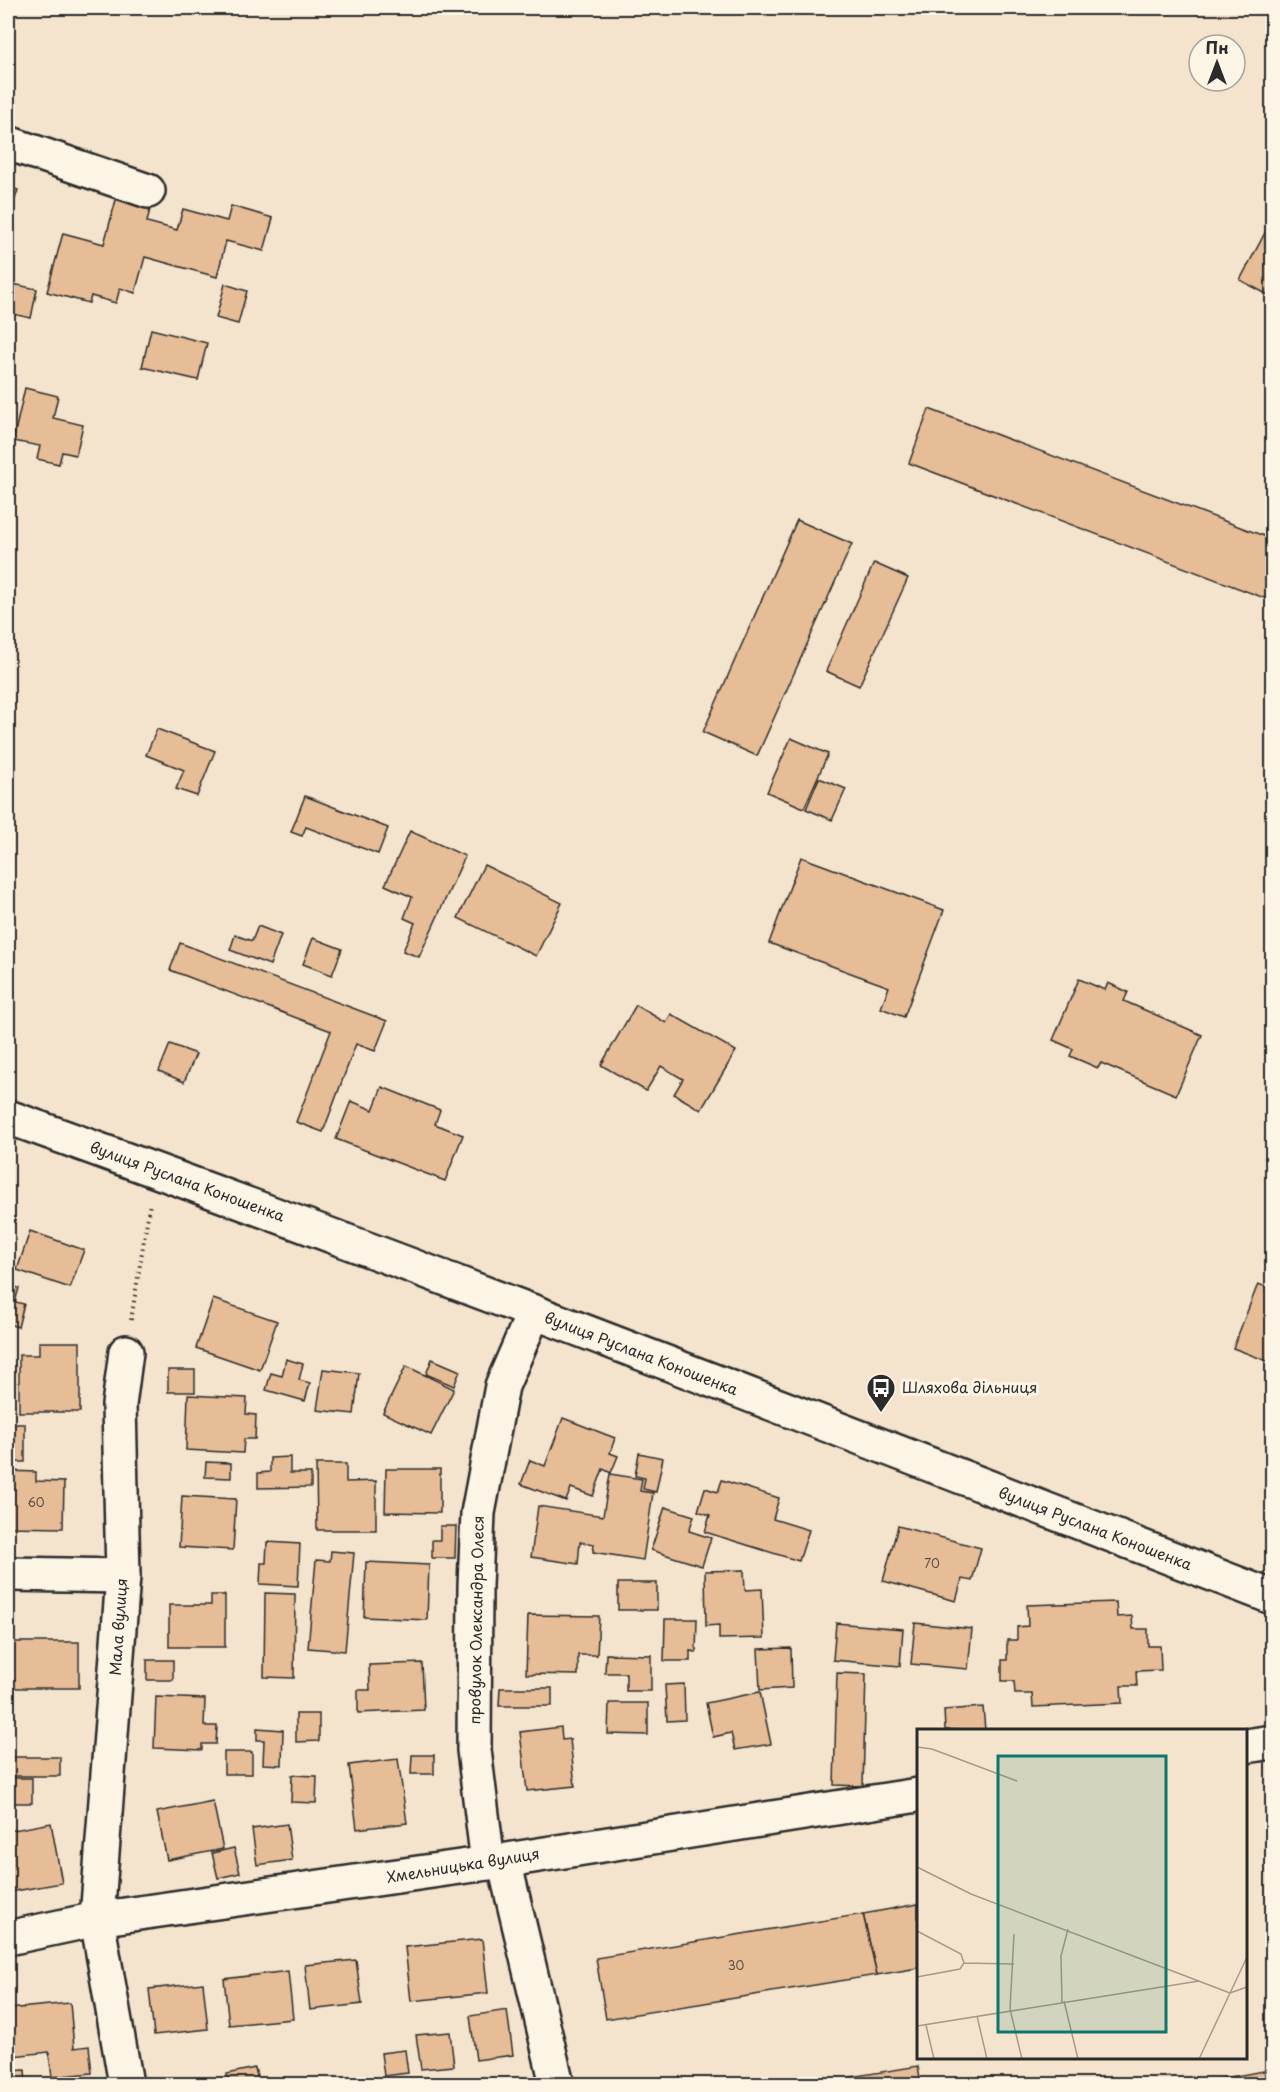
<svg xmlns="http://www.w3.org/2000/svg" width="1280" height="2092" font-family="'Playpen Sans',sans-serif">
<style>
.building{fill:#e6bd96;stroke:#2b2b2b;stroke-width:1.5}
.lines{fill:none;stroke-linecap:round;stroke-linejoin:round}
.minor-casing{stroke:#2b2b2b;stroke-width:38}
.path{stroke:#2b2b2b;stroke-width:4;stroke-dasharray:1.5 4.5;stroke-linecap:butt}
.minor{stroke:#fcf5e5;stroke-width:33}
.labels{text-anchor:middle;stroke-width:6;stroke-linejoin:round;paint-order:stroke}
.number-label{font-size:12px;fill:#5a5046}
.street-label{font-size:15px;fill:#2b2b2b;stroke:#fcf5e5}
.poi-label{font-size:15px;fill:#2b2b2b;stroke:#fcf5e5;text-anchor:start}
.inset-road{fill:none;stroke:#a49a8c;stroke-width:1.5}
.view{fill:#0f766e;fill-opacity:0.15;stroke:#0f766e;stroke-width:3}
.inset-edge{fill:none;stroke:#2b2b2b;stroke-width:3}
</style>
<rect width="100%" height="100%" fill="#f5e4cd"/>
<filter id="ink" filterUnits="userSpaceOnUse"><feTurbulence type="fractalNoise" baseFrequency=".0167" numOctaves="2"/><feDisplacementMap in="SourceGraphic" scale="12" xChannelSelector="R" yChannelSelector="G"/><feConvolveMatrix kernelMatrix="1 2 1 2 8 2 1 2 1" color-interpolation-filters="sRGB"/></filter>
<g filter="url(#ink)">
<g class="building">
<path d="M8,187L18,190L8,220Z"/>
<path d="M117,196L151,205L147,222L177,230L183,209L227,221L231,206L273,218L264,251L226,241L217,277L145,257L135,293L120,288L116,303L91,296L89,303L47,292L63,233L104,244Z"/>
<path d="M1267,229L1272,232V297L1240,280Z"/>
<path d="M8,283L37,289L31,318L8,313Z"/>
<path d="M225,284L247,291L238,324L216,318Z"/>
<path d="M151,329L207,343L198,380L142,367Z"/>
<path d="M25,388L58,396L53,418L83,425L76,455L62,452L59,464L37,459L40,446L13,441Z"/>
<path d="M929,409L1272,539V601L909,463Z"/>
<path d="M797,520L852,544L757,756L703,732Z"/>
<path d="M874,563L908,578L859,686L826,671Z"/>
<path d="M157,729L215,751L197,796L176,789L184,770L146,755Z"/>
<path d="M791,738L828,754L804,808L767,792Z"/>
<path d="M819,778L846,789L832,820L806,809Z"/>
<path d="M305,796L388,828L378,854L306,827L302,836L291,832Z"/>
<path d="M410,831L465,856L419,957L403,951L415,923L404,918L412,897L385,885Z"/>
<path d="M801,857L944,910L904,1017L881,1008L889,987L769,943Z"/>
<path d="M484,865L562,903L536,956L458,918Z"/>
<path d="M258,926L281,935L270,965L230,950L235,935L252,941Z"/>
<path d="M313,938L342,949L332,975L303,964Z"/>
<path d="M180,943L387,1021L375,1051L356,1044L323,1132L296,1122L331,1031L170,970Z"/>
<path d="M1079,979L1105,990L1108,983L1128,992L1124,1001L1202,1035L1176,1095L1101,1063L1098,1068L1070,1056L1073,1049L1053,1040Z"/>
<path d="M636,1005L666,1023L671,1014L736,1051L701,1110L674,1094L683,1079L661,1066L646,1091L601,1065Z"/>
<path d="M170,1044L196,1054L184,1082L159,1071Z"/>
<path d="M382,1087L440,1110L435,1124L463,1135L445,1181L336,1139L351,1101L373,1110Z"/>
<path d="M30,1231L84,1250L70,1288L17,1270Z"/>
<path d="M1272,1278V1363L1233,1348L1258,1284L1269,1288Z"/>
<path d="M8,1285L19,1288L15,1302L24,1304L18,1327L8,1324Z"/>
<path d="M213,1299L277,1321L260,1370L196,1348Z"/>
<path d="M39,1342H80V1412H19V1355H39Z"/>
<path d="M286,1359L303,1364L299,1380L310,1383L305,1401L266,1390L271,1373L282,1376Z"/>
<path d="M432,1359L460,1371L454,1386L426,1374Z"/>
<path d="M406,1366L454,1389L431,1435L383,1413Z"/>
<path d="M323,1369L359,1373L354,1414L317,1410Z"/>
<rect x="168" y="1370" width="27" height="22"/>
<path d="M188,1395L247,1398L246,1414L256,1415L255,1439H244L243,1453L186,1450Z"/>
<path d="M563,1418L615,1438L610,1453L618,1456L611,1473L603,1469L593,1496L571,1488L566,1501L521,1484L530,1460L545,1466Z"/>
<rect x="8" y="1424" width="17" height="38"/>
<path d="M639,1453L663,1458L656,1492L643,1489L645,1478L635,1476Z"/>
<path d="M290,1457V1473H311V1487L258,1488V1473L270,1472V1458Z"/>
<path d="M206,1462L231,1463V1478L205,1477Z"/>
<path d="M316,1464H346V1482L376,1481V1530H317Z"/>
<path d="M386,1469H440V1513L385,1512Z"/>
<path d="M9,1471L36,1472V1481L64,1482L63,1528L8,1527Z"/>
<path d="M610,1474L642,1479L640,1491L653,1493L643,1560L593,1552L594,1544L580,1542L578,1564L531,1557L538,1506L603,1516Z"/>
<path d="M722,1480L779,1498L773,1519L809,1530L799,1561L705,1532L710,1515L698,1511L705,1488L718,1492Z"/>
<path d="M182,1496L236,1499L233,1550L179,1547Z"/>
<path d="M665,1507L694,1516L689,1531L711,1538L702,1566L651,1550Z"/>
<path d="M440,1526H456L455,1558H432V1540H440Z"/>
<path d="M898,1526L981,1548L972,1581L962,1579L956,1601L883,1581Z"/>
<path d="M267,1542L300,1544L298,1586L260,1584L261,1563H266Z"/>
<path d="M331,1551L354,1553L345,1651L308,1648L316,1560L330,1561Z"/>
<path d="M366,1562L429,1565L427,1620L364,1617Z"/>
<path d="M744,1570L745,1590L762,1589L764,1638L719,1639V1625L706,1626L705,1571Z"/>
<rect x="618" y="1583" width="39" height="27"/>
<path d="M265,1593L295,1594L294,1678L264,1677Z"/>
<path d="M211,1595H225V1647H169V1605H211Z"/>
<path d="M1116,1602L1117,1617L1132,1616L1133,1629H1148V1646H1160L1161,1670L1136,1671L1137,1686H1121L1122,1703L1033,1707L1032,1694H1015L1014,1681H1002V1660H1007V1640H1017V1627L1028,1626L1027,1605Z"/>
<path d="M528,1615L599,1616L597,1655H578V1675L526,1674Z"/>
<path d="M665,1619H697L696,1652L690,1651V1661H664Z"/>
<path d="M836,1623L903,1629L900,1666L833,1660Z"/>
<path d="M915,1623L972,1629L968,1669L911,1664Z"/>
<rect x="8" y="1642" width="71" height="46"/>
<path d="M791,1648L792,1688L760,1690L758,1649Z"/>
<path d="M606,1654L651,1655V1691H626V1673H605Z"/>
<rect x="147" y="1660" width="26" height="20"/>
<path d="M422,1663L424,1710L358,1713V1690H370L369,1665Z"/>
<path d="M837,1673L866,1674L863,1786L834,1785Z"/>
<path d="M684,1684L685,1720L667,1721L665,1685Z"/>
<path d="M500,1688H552V1706H499Z"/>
<path d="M760,1692L771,1744L735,1750L731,1733L713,1737L706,1703Z"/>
<path d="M156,1697L205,1699L204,1726H217L216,1744H202V1750L154,1748Z"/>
<path d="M609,1703H648V1735L608,1734Z"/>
<path d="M983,1707L985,1730H945L944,1710Z"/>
<path d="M296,1714H319V1741L296,1742Z"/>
<path d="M561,1727L562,1740L570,1739L575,1786L527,1791L520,1732Z"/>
<path d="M257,1728L283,1730L282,1765L263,1764L264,1740H257Z"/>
<rect x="224" y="1752" width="28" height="22"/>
<path d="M412,1755H434V1774H411Z"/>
<rect x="8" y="1757" width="52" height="19"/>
<path d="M398,1759L407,1823L357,1829L349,1765Z"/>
<path d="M292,1775L317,1776L316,1803L291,1802Z"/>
<rect x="8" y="1778" width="24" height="25"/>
<path d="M213,1801L223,1849L167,1860L157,1812Z"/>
<path d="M51,1823L62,1883L9,1892L8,1831Z"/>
<path d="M287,1824L292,1860L257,1865L252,1829Z"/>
<path d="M234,1848L240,1873L218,1878L212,1853Z"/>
<path d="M918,1904V1968L877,1975L863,1914Z"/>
<path d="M863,1914L877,1975L606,2019L596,1958Z"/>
<path d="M482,1939L488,1993L411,2001L405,1947Z"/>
<path d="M356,1960L362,2004L310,2010L305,1965Z"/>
<path d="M288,1971L293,2019L229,2025L224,1979Z"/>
<path d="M203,1983L208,2029L154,2035L149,1989Z"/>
<path d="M70,2003L74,2048L89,2046L92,2073L52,2077L49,2052L13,2056L8,2009Z"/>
<path d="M507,2010L513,2055L476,2060L470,2016Z"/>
<path d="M450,2032L454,2066L421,2069L416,2035Z"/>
<path d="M405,2050L408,2073L384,2076L381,2053Z"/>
<path d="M918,2066L921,2084H851L850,2077Z"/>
<path d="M255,2068L259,2084H229L227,2074Z"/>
<path d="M25,2070L26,2083L45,2082V2084H8V2071Z"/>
<path d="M1269,2070L1271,2084H1190Z"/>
</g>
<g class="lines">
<g class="minor-casing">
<g id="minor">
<path d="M8,143L148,191"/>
<path d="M8,1117C432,1269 852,1435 1272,1597"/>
<path d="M126,1352L119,1405L123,1576L97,1919L126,2084"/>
<path d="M8,1574L123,1576"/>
<path d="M1246,1746L1272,1742"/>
<path d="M504,1861L557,2084"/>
<path d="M488,1863L474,1750L475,1586L478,1513L502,1386L534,1312"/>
<path d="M8,1938L97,1919L488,1863L918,1795"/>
</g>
</g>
<path class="path" d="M131,1320L150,1203"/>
<use href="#minor" class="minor"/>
</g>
</g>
<defs>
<g id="bus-pin" transform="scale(1.5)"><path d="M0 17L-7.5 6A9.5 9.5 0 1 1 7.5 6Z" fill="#2b2b2b" stroke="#fcf5e5"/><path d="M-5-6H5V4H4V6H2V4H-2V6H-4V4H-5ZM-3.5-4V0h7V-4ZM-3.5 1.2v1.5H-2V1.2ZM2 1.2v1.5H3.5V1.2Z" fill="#fff"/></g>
</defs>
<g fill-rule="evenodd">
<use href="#bus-pin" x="881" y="1388"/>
</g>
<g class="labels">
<g class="number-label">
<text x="36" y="1507">60</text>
<text x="932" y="1568">70</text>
<text x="736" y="1970">30</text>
</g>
<g class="street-label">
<text transform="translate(187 1182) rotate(20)" y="5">вулиця Руслана Коношенка</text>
<text transform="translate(641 1354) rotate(21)" y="5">вулиця Руслана Коношенка</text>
<text transform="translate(1095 1529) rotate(21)" y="5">вулиця Руслана Коношенка</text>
<text transform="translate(477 1620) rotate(-89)" y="5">провулок Олександра Олеся</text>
<text transform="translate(119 1627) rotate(-86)" y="5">Мала вулиця</text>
<text transform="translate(463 1866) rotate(-9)" y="5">Хмельницька вулиця</text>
</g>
<g class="poi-label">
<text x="902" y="1393">Шляхова дільниця</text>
</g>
</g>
<g transform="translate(917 1729)">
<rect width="330" height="330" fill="#f5e4cd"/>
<path class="inset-road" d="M0,18L15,20L100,52M0,138L54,165L313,264M0,202L44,225L47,234L43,240L0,248M97,205L93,280L105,330M47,234L97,235M313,264L330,258M147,272L161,330M145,273L144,227L151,200M60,287L70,330M9,296L17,330M0,297L282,252M282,330L330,228"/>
<path class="view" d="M81,27H249V303H81Z"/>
<rect width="330" height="330" class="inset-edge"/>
</g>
<rect width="1280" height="2092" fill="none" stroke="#fcf5e5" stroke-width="30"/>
<rect x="15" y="15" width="1250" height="2062" fill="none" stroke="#2b2b2b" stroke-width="2" filter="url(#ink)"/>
<g transform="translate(1217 63)"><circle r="28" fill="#fcf5e5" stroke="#a8a49b" stroke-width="1.5"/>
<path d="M0-4.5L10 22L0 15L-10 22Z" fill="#2b2b2b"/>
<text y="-9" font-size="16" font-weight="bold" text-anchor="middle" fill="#2b2b2b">Пн</text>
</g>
</svg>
